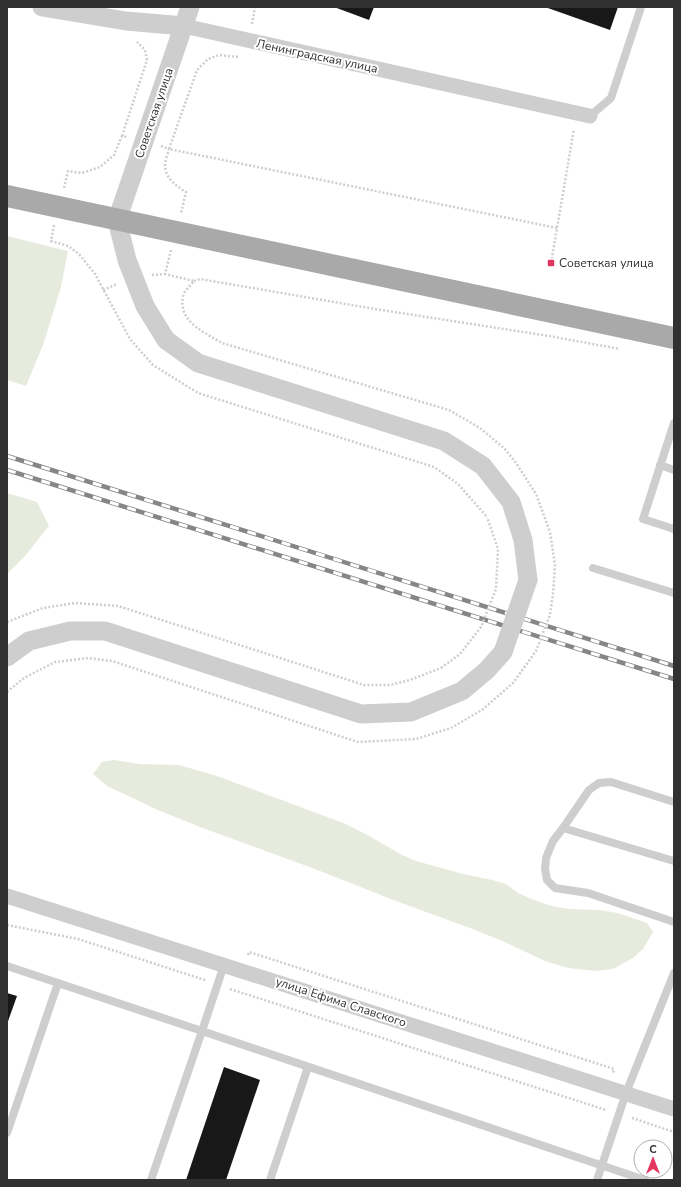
<svg xmlns="http://www.w3.org/2000/svg" width="681" height="1187" font-family="'Nunito Sans',sans-serif">
<style>
.green{fill:#e7ebdd}
.building{fill:#181818}
.lines{fill:none;stroke-linecap:round;stroke-linejoin:round}
.path{stroke:#cecece;stroke-width:2.5;stroke-dasharray:2 2;stroke-linecap:butt}
.service{stroke:#cecece;stroke-width:8}
.minor{stroke:#cecece;stroke-width:15}
.tertiary{stroke:#cecece;stroke-width:19}
.primary{stroke:#a9a9a9;stroke-width:22}
.rail-casing{stroke:#868686;stroke-width:4.5}
.rail{stroke:#fff;stroke-width:3;stroke-dasharray:9;stroke-linecap:butt}
.path-bridge{stroke:#cecece;stroke-width:2.5;stroke-dasharray:2 2;stroke-linecap:butt}
.tertiary-bridge{stroke:#cecece;stroke-width:19}
.poi-dot{fill:#e53661;stroke:#fff;stroke-width:1.5}
.labels{text-anchor:middle;stroke-width:4;stroke-linejoin:round;paint-order:stroke}
.street-label{font-size:12px;fill:#313131;stroke:#fff}
.poi-label{font-size:12px;fill:#313131;stroke:#fff;text-anchor:start}
</style>
<rect width="100%" height="100%" fill="#fff"/>
<g class="green">
<path d="M7,236L68,251L61,287L43,345L26,386L7,380Z"/>
<path d="M7,493L37,502L49,526L25,556L7,574Z"/>
<path d="M114,760L140,764L179,765L217,776L346,824L371,837L402,855L416,861L463,874L492,880L506,884L518,893L529,898L551,906L569,909L599,910L618,913L647,923L653,932L643,949L633,958L613,969L596,971L568,968L545,961L507,943L470,928L396,901L315,869L200,827L158,810L107,786L93,774L102,762Z"/>
</g>
<g class="building">
<path d="M334,7H374L369,20Z"/>
<path d="M545,7H618L610,30Z"/>
<path d="M7,993L17,996L7,1024Z"/>
<path d="M224,1067L260,1080L226,1180H186Z"/>
</g>
<g class="lines">
<g class="path">
<path d="M252,24L255,7"/>
<path d="M238,57L219,55L208,59L197,70L169,149L557,228"/>
<path d="M122,136L147,60L145,50L137,42"/>
<path d="M161,146L169,149C168,154 165,160 165,165C165,178 176,186 186,192L181,213"/>
<path d="M64,188L68,171L82,173L100,167L114,155L122,136L127,137"/>
<path d="M54,225L51,241L68,246L79,254L95,274L130,339L153,365L198,393L434,467L458,484L487,517"/>
<path d="M171,250L165,274L194,281C191,285 184,291 183,296C178,322 204,332 222,343L449,410L480,428L505,449L516,463L536,494L550,532"/>
<path d="M551,263L574,129"/>
<path d="M152,275L165,274"/>
<path d="M194,281L200,279L375,309L549,336L620,349"/>
<path d="M103,290L117,284"/>
<path d="M7,622L43,608L75,603L118,606L364,685H390L410,680L441,668"/>
<path d="M7,692L24,678L55,662L88,658L112,661L358,742L416,739L451,728L482,710"/>
<path d="M7,925L78,939L205,980"/>
<path d="M248,955L249,952L614,1069L613,1073"/>
<path d="M230,989L606,1110"/>
<path d="M632,1118L674,1132"/>
</g>
<g class="service">
<path d="M590,116L611,98L641,7"/>
<path d="M674,423L643,519L674,529"/>
<path d="M660,465L674,470"/>
<path d="M593,568L674,593"/>
<path d="M563,828L589,790L599,783L611,782L674,802"/>
<path d="M674,861L563,828L553,841L546,858L545,869L547,880L555,888L588,893L674,922"/>
<path d="M224,965L202,1031L645,1180"/>
<path d="M7,966L202,1031L151,1180"/>
<path d="M7,1133L58,983"/>
<path d="M270,1180L308,1067"/>
<path d="M597,1180L626,1093L674,973"/>
</g>
<g class="minor">
<path d="M184,26L590,116"/>
<path d="M7,896L674,1109"/>
</g>
<g class="tertiary">
<path d="M42,7L126,21L184,26"/>
<path d="M190,7L117,220L127,260L145,306L166,340L198,363L444,441L483,466L511,502L523,540L528,580"/>
<path d="M7,657L29,641L70,631H105L361,714L411,712L462,691L487,670L503,652"/>
</g>
<path class="primary" d="M7,196L674,338"/>
<g class="rail-casing">
<g id="rail">
<path d="M7,456L674,666"/>
<path d="M7,470L674,679"/>
</g>
</g>
<use href="#rail" class="rail"/>
<g class="path-bridge">
<path d="M441,668L460,654L481,627L496,589L498,549L487,517"/>
<path d="M482,710L513,683L536,651L550,615L553,594L555,565L550,532"/>
</g>
<path class="tertiary-bridge" d="M503,652L528,580"/>
</g>
<rect class="poi-dot" x="547" y="259" width="8" height="8" rx="2"/>
<g class="labels">
<g class="street-label">
<text transform="translate(317 56) rotate(12)" y="4">Ленинградская улица</text>
<text transform="translate(154 113) rotate(-71)" y="4">Советская улица</text>
<text transform="translate(341 1002) rotate(18)" y="4">улица Ефима Славского</text>
</g>
<g class="poi-label">
<text x="559" y="267">Советская улица</text>
</g>
</g>
<rect width="681" height="1187" fill="none" stroke="#313131" stroke-width="16"/>
<g transform="translate(653 1159)"><circle r="19" fill="#ffffff" stroke="#adadad"/>
<path d="M0-3L7 15L0 10L-7 15Z" fill="#e53661"/>
<text y="-6" font-size="11" font-weight="bold" text-anchor="middle" fill="#313131">С</text>
</g>
</svg>
